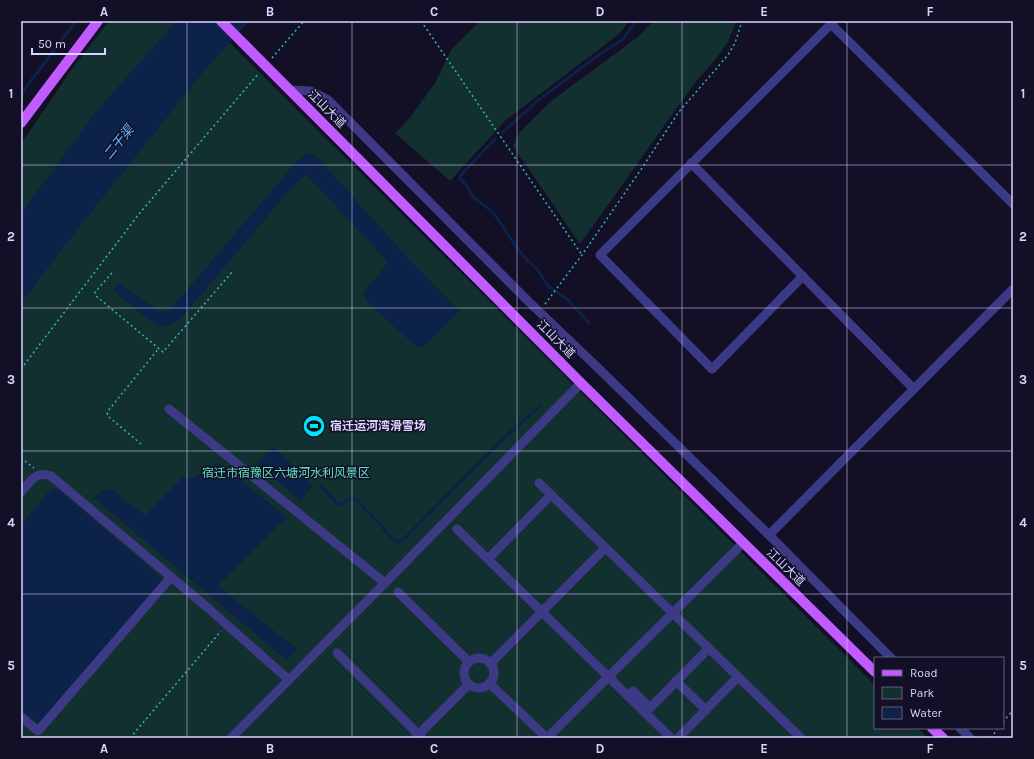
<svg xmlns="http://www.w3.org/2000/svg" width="1034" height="759" font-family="Karla,'Noto Sans SC',sans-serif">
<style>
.green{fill:#12302f}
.water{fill:#0c2248}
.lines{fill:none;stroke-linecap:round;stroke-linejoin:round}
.stream{stroke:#0c2248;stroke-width:3}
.path{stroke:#2fb8b0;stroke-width:1.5;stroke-dasharray:2 3;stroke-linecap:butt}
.minor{stroke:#3d3a85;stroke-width:9}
.major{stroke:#c25bff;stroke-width:10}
.grid{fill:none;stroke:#d9d4ff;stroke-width:1;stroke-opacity:0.55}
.labels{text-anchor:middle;stroke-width:3;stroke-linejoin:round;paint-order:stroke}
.street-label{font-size:12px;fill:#d9d4ff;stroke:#130f26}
.poi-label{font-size:12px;font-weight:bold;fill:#d9d4ff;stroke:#130f26;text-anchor:start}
.park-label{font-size:12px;fill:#5fe0c0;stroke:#130f26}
.water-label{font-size:13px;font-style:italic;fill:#62b6ff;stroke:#130f26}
.neatline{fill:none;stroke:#d9d4ff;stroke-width:1.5}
.grid-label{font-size:13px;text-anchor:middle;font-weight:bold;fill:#d9d4ff}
</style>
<rect width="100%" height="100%" fill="#130f26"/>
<g class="green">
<path d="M109,21H208L875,685V728H918L928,738H21V144L74,66Z"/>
<path d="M480,21H629L621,32L610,41L506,120L450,181L395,133L409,119L435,83L451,50Z"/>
<path d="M653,21H736C727,54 707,65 689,91C652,142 617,193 580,244L513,146L519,133L551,101L638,37Z"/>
</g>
<g class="water">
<path d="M177,21H249L204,71L80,226L21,303V213L98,109Z"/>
<path d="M311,153L316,156L407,257L459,311L424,347H417L369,304L363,294L386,265L387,261L307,175L293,186L182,317C174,324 167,328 157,326L113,290L119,282L156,310L165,312L170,310L298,160L305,155Z"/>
<path d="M274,447L313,485L300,501L258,463Z"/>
<path d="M220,464L287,517L218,586L297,649L286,660L94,498C99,492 103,489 111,489L145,516L183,477L194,478L215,465Z"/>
<path d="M57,488L161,577L163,582L38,724L21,710V525L50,490Z"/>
</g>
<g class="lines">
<g class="stream">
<path d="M21,94L76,21"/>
<path d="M503,132L537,101L600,54L623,39L636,21"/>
<path d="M495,139L461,175L460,179L467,186L473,197L493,212L517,248L526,259L537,269L548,286L568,300L589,323"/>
<path d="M321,486L339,505L351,499H356L395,541L399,542L406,537L506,436L540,406"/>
</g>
<g class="path">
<path d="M421,21L582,255"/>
<path d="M272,58L304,21"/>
<path d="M112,273L95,292L96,296L163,352L232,272"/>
<path d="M545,304L582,255L642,168L678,113L728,55L735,43L742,21"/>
<path d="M21,369L139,214L259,73"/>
<path d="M141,444L110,418L107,415L108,411L159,348"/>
<path d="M21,458L34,468"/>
<path d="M1003,722L1013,710"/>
<path d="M130,738L221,631"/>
<path d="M991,738L998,728"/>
</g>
<g class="minor">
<path d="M831,24L1013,204"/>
<path d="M291,90L311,91L328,100L528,301L596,366L769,535L891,658"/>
<path d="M691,163L914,389"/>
<path d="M803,276L712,369L600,255L834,21"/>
<path d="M169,409L385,583"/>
<path d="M539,483L801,738"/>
<path d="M21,492C30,482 36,470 51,476L208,608L289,680"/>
<path d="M457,529L671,738"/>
<path d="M769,535L1013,289"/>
<path d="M488,559L551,495"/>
<path d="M398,592L469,662"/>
<path d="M337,653L422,738"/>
<circle cx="479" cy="673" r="15"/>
<path d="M490,664L605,548"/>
<path d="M676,681L706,710"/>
<path d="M489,683L547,738"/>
<path d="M628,696L633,691L650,708L709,648"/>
<path d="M21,717L38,731L171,577"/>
<path d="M960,728L970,738"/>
<path d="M231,738L385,583L581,383"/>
<path d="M415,738L469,684"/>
<path d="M547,738L743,543"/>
<path d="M678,738L738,677"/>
</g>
<g class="major">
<path d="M221,21L581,383L875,672"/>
<path d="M21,123L98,21"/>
<path d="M932,728L943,738"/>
</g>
</g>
<path class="grid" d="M187,21V738M352,21V738M517,21V738M682,21V738M847,21V738M21,165H1013M21,308H1013M21,451H1013M21,594H1013"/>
<defs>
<g id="stadium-disc" transform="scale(1.15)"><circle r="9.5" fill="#00e5ff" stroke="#130f26"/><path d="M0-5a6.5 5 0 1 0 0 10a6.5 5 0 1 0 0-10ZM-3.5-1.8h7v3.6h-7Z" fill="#111"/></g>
</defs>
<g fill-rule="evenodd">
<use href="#stadium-disc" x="314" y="426"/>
</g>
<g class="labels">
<g class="street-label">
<text transform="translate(327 109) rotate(45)" y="4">江山大道</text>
<text transform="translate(556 339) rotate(45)" y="4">江山大道</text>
<text transform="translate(786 567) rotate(44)" y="4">江山大道</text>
</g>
<g class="poi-label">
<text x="330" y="430">宿迁运河湾滑雪场</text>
</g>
<g class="park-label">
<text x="286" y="477">宿迁市宿豫区六塘河水利风景区</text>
</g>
<g class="water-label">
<text transform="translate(118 142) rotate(-51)" y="5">二干渠</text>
</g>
</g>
<rect width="1034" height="759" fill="none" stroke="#130f26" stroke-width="44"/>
<rect x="874" y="657" width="130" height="72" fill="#130f26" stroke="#625e7d"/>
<rect x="882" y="670" width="20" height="6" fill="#c25bff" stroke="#625e7d"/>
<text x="910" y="677" font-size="12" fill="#d9d4ff">Road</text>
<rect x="882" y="687" width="20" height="12" fill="#12302f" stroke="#625e7d"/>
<text x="910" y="697" font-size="12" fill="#d9d4ff">Park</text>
<rect x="882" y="707" width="20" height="12" fill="#0c2248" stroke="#625e7d"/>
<text x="910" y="717" font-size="12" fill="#d9d4ff">Water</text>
<path d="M32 48v6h73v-6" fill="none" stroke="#d9d4ff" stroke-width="2"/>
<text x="38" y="48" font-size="12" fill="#d9d4ff" stroke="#130f26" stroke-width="3" paint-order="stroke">50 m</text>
<rect x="22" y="22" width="990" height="715" class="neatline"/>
<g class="grid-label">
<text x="104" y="16">A</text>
<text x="270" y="16">B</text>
<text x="434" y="16">C</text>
<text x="600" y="16">D</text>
<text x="764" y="16">E</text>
<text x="930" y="16">F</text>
<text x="11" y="98">1</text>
<text x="1023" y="98">1</text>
<text x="11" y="241">2</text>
<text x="1023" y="241">2</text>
<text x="11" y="384">3</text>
<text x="1023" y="384">3</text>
<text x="11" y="527">4</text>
<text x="1023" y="527">4</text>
<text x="11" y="670">5</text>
<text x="1023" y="670">5</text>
<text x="104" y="753">A</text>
<text x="270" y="753">B</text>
<text x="434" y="753">C</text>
<text x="600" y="753">D</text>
<text x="764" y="753">E</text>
<text x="930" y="753">F</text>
</g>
</svg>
